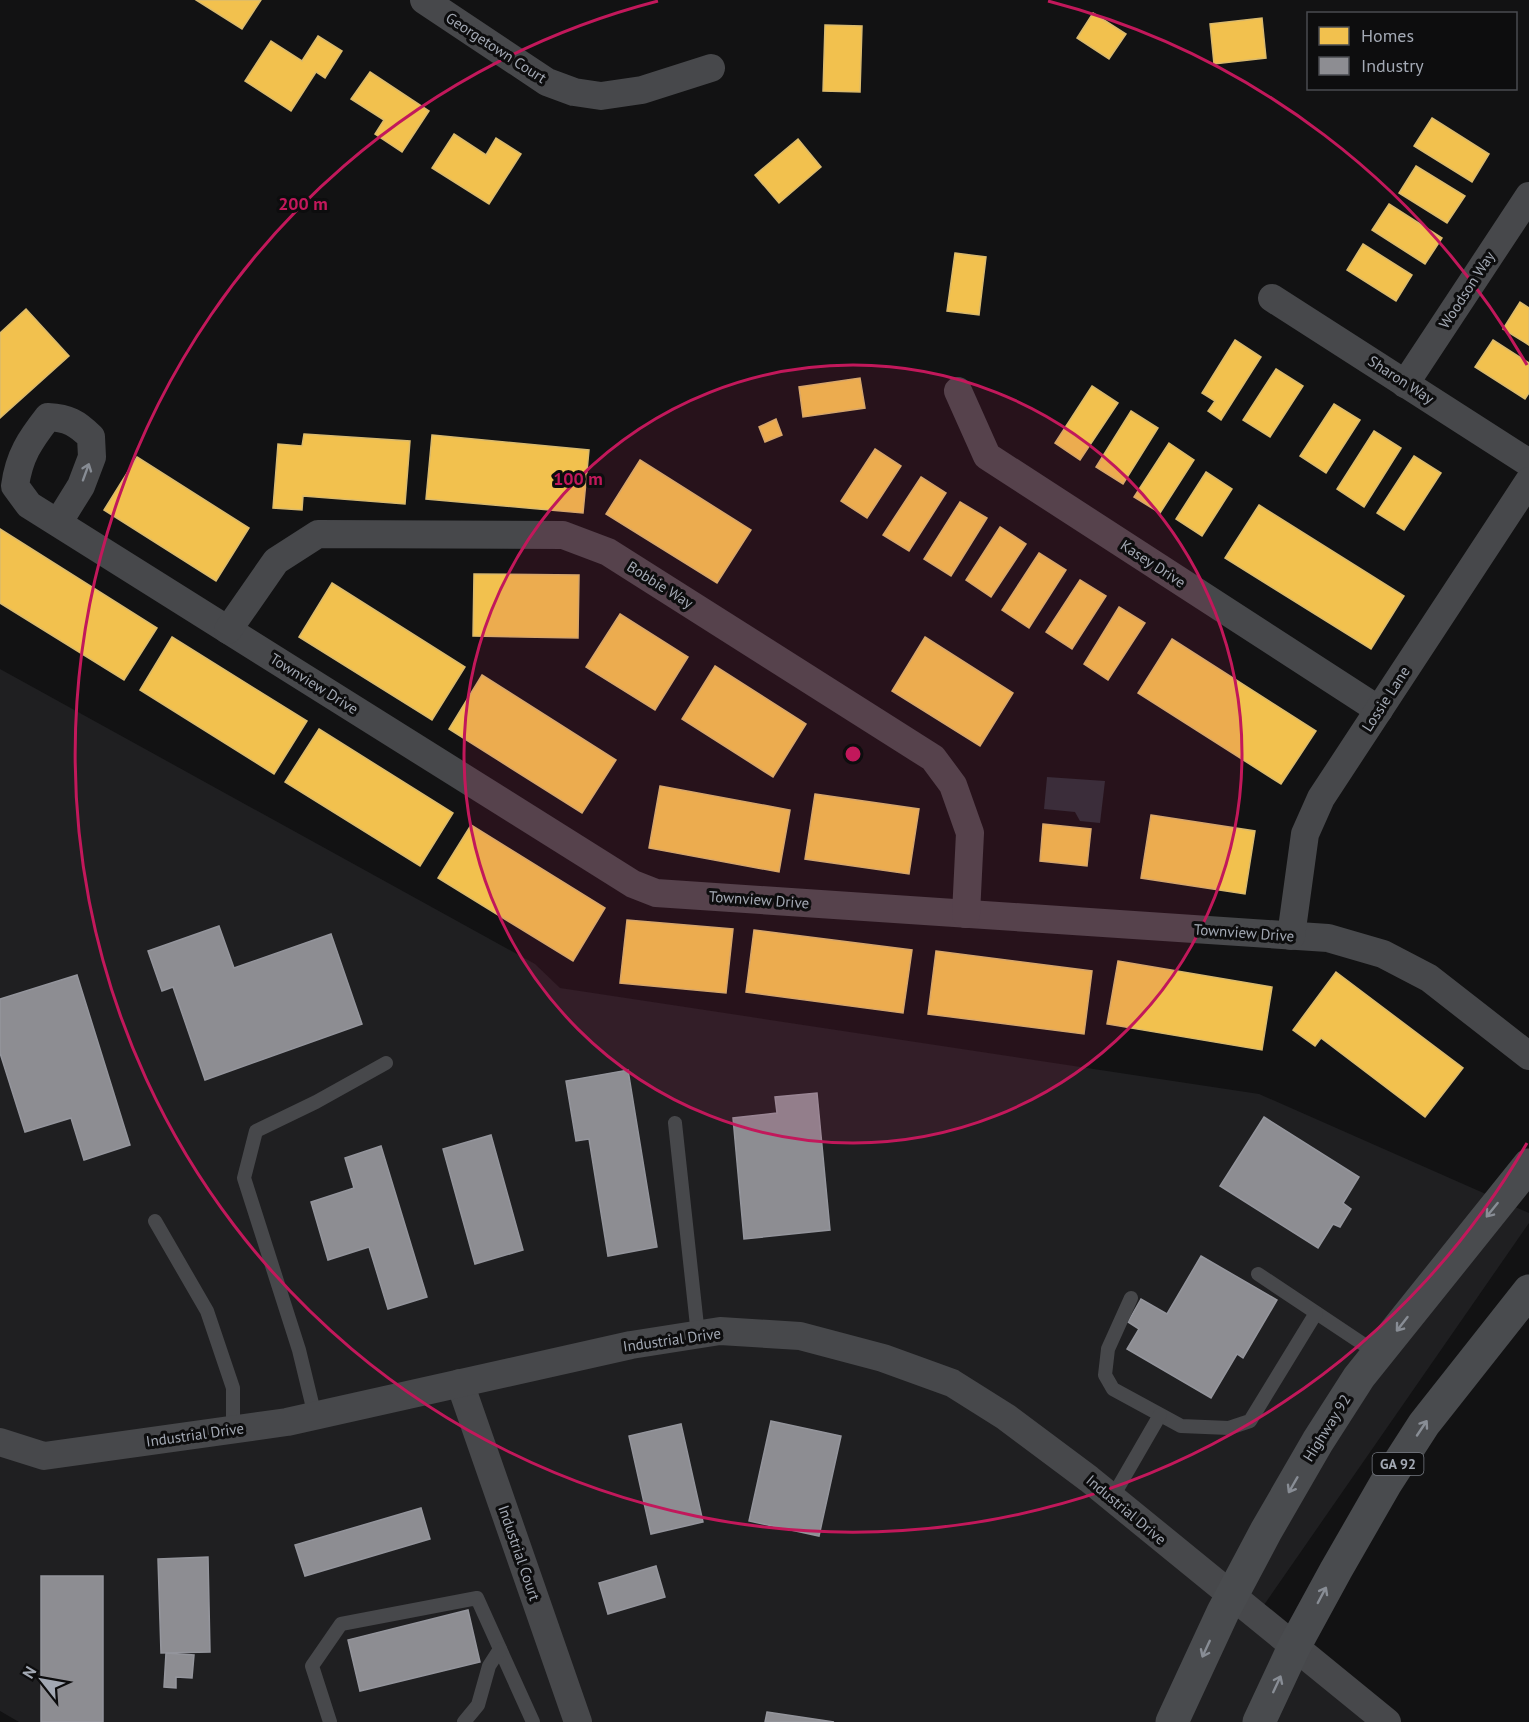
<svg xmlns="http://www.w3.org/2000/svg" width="1529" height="1722" font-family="'PT Sans',sans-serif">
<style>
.built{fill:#1f1f21}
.water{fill:#283036}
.homes{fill:#f2c14e;stroke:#daba6d;stroke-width:1.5}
.industry{fill:#8d8d92;stroke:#94959c;stroke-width:1.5}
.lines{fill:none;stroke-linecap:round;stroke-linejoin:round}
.service{stroke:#47484b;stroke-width:14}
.minor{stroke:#47484b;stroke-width:28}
.primary{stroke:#494b4e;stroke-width:33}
.oneway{stroke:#878c94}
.oneway2{stroke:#888d95}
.ring{fill:none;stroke:#c2185b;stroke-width:3}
.labels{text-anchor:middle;stroke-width:6;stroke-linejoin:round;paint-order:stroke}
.shield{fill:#0d0d0e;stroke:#767a82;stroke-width:1.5}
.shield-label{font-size:14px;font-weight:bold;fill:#a3a9b4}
.street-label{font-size:15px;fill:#a3a9b4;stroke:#0d0d0e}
.centre{fill:#c2185b;stroke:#0d0d0e;stroke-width:3}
.ring-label{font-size:18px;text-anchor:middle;font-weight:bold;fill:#c2185b;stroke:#0d0d0e;stroke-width:6;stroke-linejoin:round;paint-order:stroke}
</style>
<rect width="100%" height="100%" fill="#121213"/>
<path class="built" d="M0,669L535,964L560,988L1259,1094L1529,1213V1223L1257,1615L1386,1722H19L0,1711Z"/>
<path class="water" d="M1047,777L1105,781L1100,823L1080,821L1075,812L1044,809Z"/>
<g class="homes">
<path d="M196,0H261L242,29Z"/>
<path d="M1093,13L1126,34L1109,59L1077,38Z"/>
<path d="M1262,18L1266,58L1214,64L1210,24Z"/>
<path d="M825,25L862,26L860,92L823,91Z"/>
<path d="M318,36L342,51L325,78L316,72L291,111L245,81L271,41L302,61Z"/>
<path d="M370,72L429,111L402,152L375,134L384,120L351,99Z"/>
<path d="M1432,118L1489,154L1472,182L1414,146Z"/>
<path d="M454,134L486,155L496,138L521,154L489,204L432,168Z"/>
<path d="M798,139L821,167L779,203L755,175Z"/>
<path d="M1416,166L1465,196L1447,223L1399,193Z"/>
<path d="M1389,204L1442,238L1425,264L1372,230Z"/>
<path d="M1363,244L1412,275L1396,301L1347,270Z"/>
<path d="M955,253L986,257L979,315L947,311Z"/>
<path d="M1520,302L1529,308V345L1503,329Z"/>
<path d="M26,309L69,356L0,418V333Z"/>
<path d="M1235,340L1261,357L1221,420L1208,411L1215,401L1202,393Z"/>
<path d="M1493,340L1529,363V393L1525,399L1475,367Z"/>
<path d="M1276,369L1303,386L1270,437L1243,420Z"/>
<path d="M860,378L865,408L803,417L799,387Z"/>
<path d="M1092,386L1118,403L1080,460L1055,443Z"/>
<path d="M1334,404L1360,420L1326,473L1300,456Z"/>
<path d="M1131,411L1158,428L1123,484L1096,467Z"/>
<path d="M776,419L782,435L765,442L759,427Z"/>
<path d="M1374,431L1401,448L1364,507L1337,489Z"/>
<path d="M304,434L410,441L405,504L303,496L302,510L273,508L278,444L302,446Z"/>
<path d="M432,435L589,450L583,513L426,499Z"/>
<path d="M1169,443L1194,460L1160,513L1134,497Z"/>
<path d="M875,449L901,466L867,518L841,501Z"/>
<path d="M1414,456L1441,473L1404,530L1377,513Z"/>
<path d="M137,457L249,528L216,581L104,510Z"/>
<path d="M640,460L751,530L717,583L606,514Z"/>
<path d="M1206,472L1232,489L1202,536L1176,519Z"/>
<path d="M921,477L946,493L909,551L883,535Z"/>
<path d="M960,502L987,518L951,576L924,559Z"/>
<path d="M1259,505L1404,596L1371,649L1225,558Z"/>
<path d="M1000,527L1026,544L991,597L966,580Z"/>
<path d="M0,529L157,628L124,680L0,603Z"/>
<path d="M1039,553L1066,570L1029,628L1002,610Z"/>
<path d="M474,574L579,575L578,638L473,636Z"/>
<path d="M1080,580L1106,596L1072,649L1046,632Z"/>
<path d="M332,583L465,667L432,720L299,637Z"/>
<path d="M1119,607L1145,623L1108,680L1084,664Z"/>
<path d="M620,614L688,657L655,710L586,667Z"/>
<path d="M172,637L307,721L274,774L140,690Z"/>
<path d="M925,637L1013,693L980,746L892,691Z"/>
<path d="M1172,639L1316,731L1281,784L1138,693Z"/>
<path d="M715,666L806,724L773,777L682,719Z"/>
<path d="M482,675L616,760L582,813L449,729Z"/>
<path d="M319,729L453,813L420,866L285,782Z"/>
<path d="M660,786L790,810L779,872L649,848Z"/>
<path d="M815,794L919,809L909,874L805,859Z"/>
<path d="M1151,815L1255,831L1245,894L1141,878Z"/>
<path d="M1043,824L1091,829L1087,866L1040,861Z"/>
<path d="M471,825L605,908L573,961L438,878Z"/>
<path d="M627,920L733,929L726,993L620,983Z"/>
<path d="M754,930L912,950L903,1013L746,992Z"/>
<path d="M936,951L1092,971L1084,1034L928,1014Z"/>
<path d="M1118,961L1272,987L1262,1050L1107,1024Z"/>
<path d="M1336,972L1463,1068L1425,1117L1321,1038L1315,1046L1293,1030Z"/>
</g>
<g class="industry">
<path d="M219,926L234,968L331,934L362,1024L205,1080L173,987L162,991L148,951Z"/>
<path d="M77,975L130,1145L84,1160L71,1118L25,1132L0,1053V999Z"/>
<path d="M628,1070L657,1247L608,1256L589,1139L576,1141L566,1081Z"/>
<path d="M817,1093L830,1230L744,1239L733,1118L777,1113L775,1097Z"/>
<path d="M1264,1117L1359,1177L1343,1203L1351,1209L1340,1227L1333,1224L1318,1248L1220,1186Z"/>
<path d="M491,1135L523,1250L475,1264L443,1149Z"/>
<path d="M381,1146L427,1297L388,1309L369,1247L328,1260L311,1202L354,1188L345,1158Z"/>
<path d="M1201,1256L1277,1300L1243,1358L1237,1354L1211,1398L1127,1349L1139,1329L1128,1322L1141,1299L1167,1314Z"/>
<path d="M771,1421L841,1436L819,1536L749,1521Z"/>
<path d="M681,1424L703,1522L651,1534L629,1436Z"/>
<path d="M421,1508L430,1539L305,1576L295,1545Z"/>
<path d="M208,1557L210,1652L161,1653L158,1559Z"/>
<path d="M656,1566L665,1597L608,1614L599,1583Z"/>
<rect x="41" y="1576" width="62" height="146"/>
<path d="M468,1610L480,1662L360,1691L348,1640Z"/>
<path d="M166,1653L194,1655L192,1678L176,1677V1688L164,1687Z"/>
<path d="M767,1712L834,1722H765Z"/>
</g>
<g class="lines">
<g class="service">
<path d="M675,1123L698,1335"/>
<path d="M155,1221L207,1311L233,1388V1430"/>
<path d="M1258,1274L1378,1354"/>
<path d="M1131,1298L1108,1349L1105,1375L1113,1389L1181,1426L1229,1428L1250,1421L1316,1313"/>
<path d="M315,1416L299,1350L244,1178L256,1131L316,1102L386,1063"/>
<path d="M1112,1498L1160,1415"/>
<path d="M330,1722L312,1666L341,1624L477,1598L533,1722"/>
<path d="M464,1722L478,1705L489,1666L500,1649"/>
</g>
<g class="minor">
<path d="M424,0L547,82L574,92L601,96L642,90L711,68"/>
<path d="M1272,298L1529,463"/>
<path d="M1405,384L1529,196"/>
<path d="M958,391L987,456L1379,710"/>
<path d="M58,523L81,486L92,457L91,437C77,423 68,418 48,417C30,440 19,456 15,486L29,505L633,884L656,893L1328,938L1383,954L1429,978L1529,1056"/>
<path d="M228,630L276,561L318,534L563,535L608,552L933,758L953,785L970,833L966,914"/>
<path d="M1291,936L1305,834L1321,798L1529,481"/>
<path d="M460,1383L578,1722"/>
<path d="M0,1442L44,1456L287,1422L631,1345L720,1331L800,1336L883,1358L952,1383L1006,1417L1089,1479L1387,1722"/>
</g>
<g class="primary">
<path d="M1172,1722L1223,1612L1266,1531L1318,1441L1359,1377L1529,1165"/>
<path d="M1259,1722L1294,1647L1336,1570L1386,1483L1424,1424L1529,1291"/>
</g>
</g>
<defs><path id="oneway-shaft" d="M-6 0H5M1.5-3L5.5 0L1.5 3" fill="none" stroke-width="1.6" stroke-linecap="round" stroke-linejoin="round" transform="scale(1.5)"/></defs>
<use class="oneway" href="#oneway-shaft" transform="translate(86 472) rotate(-70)"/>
<g class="oneway2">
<use href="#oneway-shaft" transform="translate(1492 1210) rotate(129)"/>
<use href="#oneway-shaft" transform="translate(1402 1324) rotate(128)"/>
<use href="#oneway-shaft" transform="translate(1422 1428) rotate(-56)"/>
<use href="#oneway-shaft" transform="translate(1293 1485) rotate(120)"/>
<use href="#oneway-shaft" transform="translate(1322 1595) rotate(-62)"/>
<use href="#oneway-shaft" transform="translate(1206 1649) rotate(115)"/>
<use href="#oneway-shaft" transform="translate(1277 1684) rotate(-65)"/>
</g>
<circle cx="853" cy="754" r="389" fill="#c2185b" fill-opacity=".12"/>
<g class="ring">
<circle cx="853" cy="754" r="389"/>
<path d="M1527 1143A778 778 0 1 1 658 1M1048 1A778 778 0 0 1 1527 365"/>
</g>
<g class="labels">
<rect class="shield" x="1372.5" y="1453" width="51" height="22" rx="4.5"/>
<g class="shield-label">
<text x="1398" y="1469">GA 92</text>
</g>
<g class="street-label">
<text transform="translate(496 48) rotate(33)" y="5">Georgetown Court</text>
<text transform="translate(1467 290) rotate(-57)" y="5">Woodson Way</text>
<text transform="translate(1401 380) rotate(33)" y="5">Sharon Way</text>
<text transform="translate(1153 564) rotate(33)" y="5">Kasey Drive</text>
<text transform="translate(660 585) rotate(32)" y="5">Bobbie Way</text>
<text transform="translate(314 684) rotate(32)" y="5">Townview Drive</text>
<text transform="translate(1386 699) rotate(-57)" y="5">Lossie Lane</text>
<text transform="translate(759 900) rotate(4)" y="5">Townview Drive</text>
<text transform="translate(1244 933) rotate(4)" y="5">Townview Drive</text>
<text transform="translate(672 1340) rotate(-8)" y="5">Industrial Drive</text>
<text transform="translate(1327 1428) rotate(-58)" y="5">Highway 92</text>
<text transform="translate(195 1435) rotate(-8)" y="5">Industrial Drive</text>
<text transform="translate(1126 1510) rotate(40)" y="5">Industrial Drive</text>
<text transform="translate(519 1553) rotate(71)" y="5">Industrial Court</text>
</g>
</g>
<circle cx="853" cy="754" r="9" class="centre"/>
<g class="ring-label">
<text x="303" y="210">200 m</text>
<text x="578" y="485">100 m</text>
</g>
<rect x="1307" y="12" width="210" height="78" fill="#0d0d0e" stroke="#494b50" stroke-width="1.5"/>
<rect x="1319" y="27" width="30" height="18" fill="#f2c14e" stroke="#494b50" stroke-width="1.5"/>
<text x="1361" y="42" font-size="18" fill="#a3a9b4">Homes</text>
<rect x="1319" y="57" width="30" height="18" fill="#8d8d92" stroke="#494b50" stroke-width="1.5"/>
<text x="1361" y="72" font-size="18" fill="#a3a9b4">Industry</text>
<g transform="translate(42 1680) rotate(301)" stroke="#0d0d0e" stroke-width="4.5" paint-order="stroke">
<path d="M0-4.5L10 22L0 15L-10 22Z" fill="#a3a9b4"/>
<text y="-9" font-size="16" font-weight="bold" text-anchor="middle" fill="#a3a9b4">N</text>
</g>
</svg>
